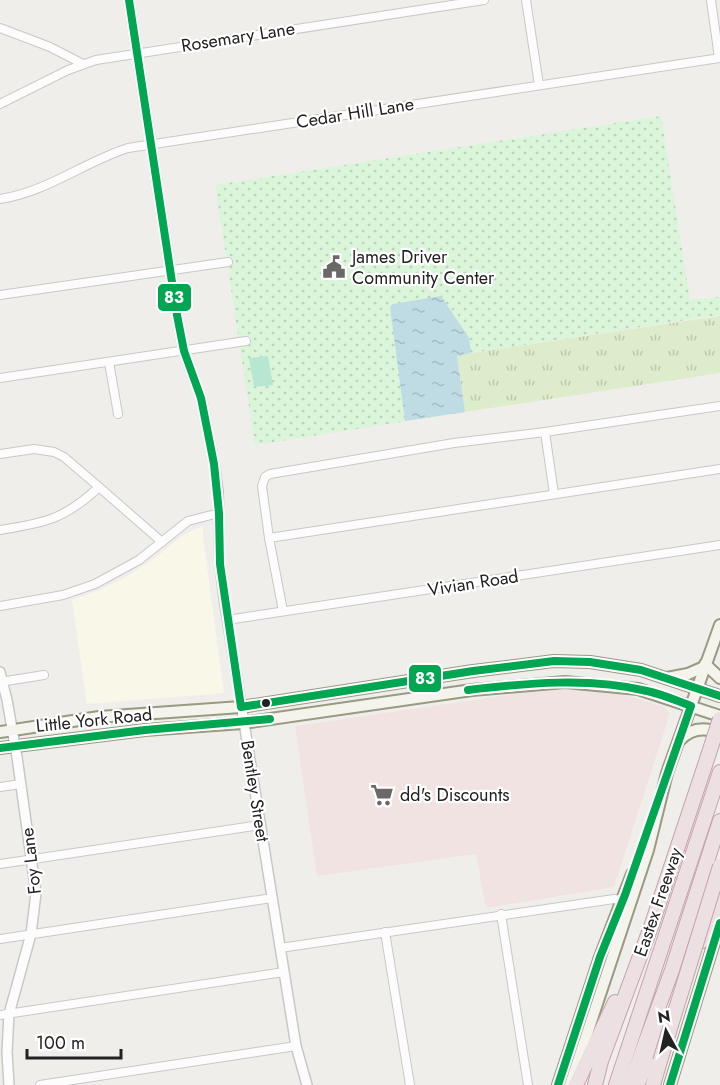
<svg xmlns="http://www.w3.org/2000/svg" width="720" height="1085" font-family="Jost,sans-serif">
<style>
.commercial{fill:#f1e3e1}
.education{fill:#f8f7e8}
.grass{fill:url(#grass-tufts)}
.park{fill:url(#park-dots)}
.pitch{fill:#b7e6d2}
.water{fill:url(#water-ripples)}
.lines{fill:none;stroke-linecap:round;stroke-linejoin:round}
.minor-casing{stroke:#c9c8c7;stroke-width:10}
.tertiary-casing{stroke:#c9c8c7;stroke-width:12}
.secondary-casing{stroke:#999a82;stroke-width:14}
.motorway-casing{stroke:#c5a2ac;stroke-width:16}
.minor{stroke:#fdfcfc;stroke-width:8}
.tertiary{stroke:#fdfcfc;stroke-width:9}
.secondary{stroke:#f4f4ed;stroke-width:10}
.motorway{stroke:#ece0e2;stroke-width:14}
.motorway-bridge-casing{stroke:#c5a2ac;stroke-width:16;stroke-linecap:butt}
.motorway-bridge{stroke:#ece0e2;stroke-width:14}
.bus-1-casing{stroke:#fff;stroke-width:12}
.bus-1{stroke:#00a651;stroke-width:8}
.bus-dot{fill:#222;stroke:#fff;stroke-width:2}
.labels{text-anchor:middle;stroke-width:4.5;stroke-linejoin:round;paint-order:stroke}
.street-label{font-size:18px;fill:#222;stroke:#fff}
.poi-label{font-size:18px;fill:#222;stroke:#fff;text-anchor:start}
.line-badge{stroke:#fff;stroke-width:2}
.badge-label{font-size:16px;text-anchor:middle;font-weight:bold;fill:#fff}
</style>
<defs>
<pattern id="grass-tufts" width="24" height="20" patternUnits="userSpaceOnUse" patternTransform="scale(1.5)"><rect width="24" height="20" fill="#ddeccb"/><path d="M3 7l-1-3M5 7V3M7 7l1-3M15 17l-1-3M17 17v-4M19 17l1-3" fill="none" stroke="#bdcaae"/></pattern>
<pattern id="park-dots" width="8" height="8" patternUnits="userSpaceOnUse" patternTransform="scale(1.5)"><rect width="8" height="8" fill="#daf5da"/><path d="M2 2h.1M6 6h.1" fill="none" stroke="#bbd2bb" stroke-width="1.8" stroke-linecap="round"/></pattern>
<pattern id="water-ripples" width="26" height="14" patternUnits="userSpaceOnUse" patternTransform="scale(1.5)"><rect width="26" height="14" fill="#bfdbe3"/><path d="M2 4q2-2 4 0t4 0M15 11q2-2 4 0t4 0" fill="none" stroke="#a4bcc2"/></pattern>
</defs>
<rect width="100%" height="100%" fill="#f0eeeb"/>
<path class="commercial" d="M553,690H594L621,694L663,706L670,713L614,887L486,908L476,854L317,876L295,726L522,693Z"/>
<path class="education" d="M203,526V537L224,693L87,704L72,600L97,591L126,577L155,558L183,535Z"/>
<path class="grass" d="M720,316V373L465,412L457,355Z"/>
<path class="park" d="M661,116L690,300L720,297V315L457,355L465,412L255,445L215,185Z"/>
<path class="pitch" d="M268,356L273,385L254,387L249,358Z"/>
<path class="water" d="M441,296L469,338L471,353L457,356L465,412L405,421L390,307L393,304Z"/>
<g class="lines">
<g class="minor-casing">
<g id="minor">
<path d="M526,0L539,85"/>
<path d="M711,0L719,58"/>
<path d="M0,28L50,47L83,64"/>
<path d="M0,104L68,70L96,60L484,0"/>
<path d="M0,199C47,192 84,162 128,148L720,58"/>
<path d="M0,295L228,262"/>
<path d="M109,362L118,414"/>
<path d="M0,378L246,341"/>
<path d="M545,432L554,494"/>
<path d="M0,454L34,449L54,452L64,457L99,487L162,542"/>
<path d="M0,530C45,523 65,519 99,487"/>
<path d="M269,538L720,469"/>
<path d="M0,606L63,595L95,584L139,560L188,521L219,513"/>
<path d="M283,611L269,538L262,486L265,477L270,474L454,443L545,432L720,406"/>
<path d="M227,620L720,545"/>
<path d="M0,682L44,675"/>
<path d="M0,787L21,784"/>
<path d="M0,864L260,825"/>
<path d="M501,914L528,1085"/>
<path d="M385,932L410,1085"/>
<path d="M0,939L272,898"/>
<path d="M280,948L614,899L623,900"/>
<path d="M0,1015L284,972"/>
<path d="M40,1085L296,1046"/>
</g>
</g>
<g class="tertiary-casing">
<g id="tertiary">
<path d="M129,0L177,315L184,351L201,398L214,464L218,491L220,564L224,598L296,1046L307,1085"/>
<path d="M0,672L7,700L17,757L36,893L31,934L9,1014L7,1052L9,1085"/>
</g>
</g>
<g class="secondary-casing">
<g id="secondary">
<path d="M705,664L720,678"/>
<path d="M667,678L688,674L704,667"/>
<path d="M0,732L99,717L241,707L473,671L554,661L590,662L641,670L720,696"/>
<path d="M680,740C691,728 705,727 720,733"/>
<path d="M0,748L145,730L243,723L472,690L565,682L638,689L720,716"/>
<path d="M558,1085L600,957L632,874"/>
<path d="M570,1085L648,850L667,773L720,625"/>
<path d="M670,1085L720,923"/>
</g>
</g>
<g class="motorway-casing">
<g id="motorway">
<path d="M702,941L720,900"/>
<path d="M638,1083L668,1016"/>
<path d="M576,1085L615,1002"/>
<path d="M595,1085L601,1061L652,924L708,756"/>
<path d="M616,1085L720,772"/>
<path d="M630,1085L672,970L720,821"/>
<path d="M653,1085L660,1061"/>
</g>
</g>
<use href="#minor" class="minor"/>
<use href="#tertiary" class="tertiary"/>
<use href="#secondary" class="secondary"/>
<use href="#motorway" class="motorway"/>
<g class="motorway-bridge-casing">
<g id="motorway-bridge">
<path d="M708,756L720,719"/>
<path d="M660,1061L720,866"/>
</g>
</g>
<use href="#motorway-bridge" class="motorway-bridge"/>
<g class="bus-1-casing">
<g id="bus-1">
<path d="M129,0L177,315L184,351L201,398L214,464L219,513L220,564L241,707L473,671L554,661L590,662L641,670L720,696"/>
<path d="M468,690C527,683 589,677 647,691C662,694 677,701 691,706L625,895L600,957L558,1085"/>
<path d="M0,748L145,730L270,719"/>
<path d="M670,1085L720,923"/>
</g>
</g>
<use href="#bus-1" class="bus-1"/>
</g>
<defs>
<g id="civic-bare" transform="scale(1.8)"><path d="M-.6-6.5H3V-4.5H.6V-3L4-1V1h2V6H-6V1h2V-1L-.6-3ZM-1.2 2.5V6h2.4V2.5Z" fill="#6a6968" stroke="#fff" stroke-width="2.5" paint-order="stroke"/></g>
<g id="supermarket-bare" transform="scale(1.8)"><path d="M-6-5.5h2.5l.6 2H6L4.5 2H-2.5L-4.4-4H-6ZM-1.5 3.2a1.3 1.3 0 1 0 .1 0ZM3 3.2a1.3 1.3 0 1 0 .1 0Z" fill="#6a6968" stroke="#fff" stroke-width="2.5" paint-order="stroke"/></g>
</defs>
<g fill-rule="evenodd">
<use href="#civic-bare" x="334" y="267"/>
<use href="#supermarket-bare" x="382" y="795"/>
</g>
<circle class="bus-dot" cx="266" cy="703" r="5"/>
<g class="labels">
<g class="street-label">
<text transform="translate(238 37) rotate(-9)" y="6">Rosemary Lane</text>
<text transform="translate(355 113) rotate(-9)" y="6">Cedar Hill Lane</text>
<text transform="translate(473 583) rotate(-9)" y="6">Vivian Road</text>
<text transform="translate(94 720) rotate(-6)" y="6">Little York Road</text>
<text transform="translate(255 791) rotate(81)" y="6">Bentley Street</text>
<text transform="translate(31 861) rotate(-97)" y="6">Foy Lane</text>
<text transform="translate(658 902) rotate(-71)" y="6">Eastex Freeway</text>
</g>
<g class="poi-label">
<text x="352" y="263">James Driver<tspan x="352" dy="21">Community Center</tspan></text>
<text x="400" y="801">dd's Discounts</text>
</g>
</g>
<g class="line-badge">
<rect x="157" y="283" width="35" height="29" rx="6" fill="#00a651"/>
<rect x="408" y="664" width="34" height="29" rx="6" fill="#00a651"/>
</g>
<g class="badge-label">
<text x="174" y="303">83</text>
<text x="425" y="684">83</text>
</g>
<g transform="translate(666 1031) rotate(352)" stroke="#ffffff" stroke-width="4.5" paint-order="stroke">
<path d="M0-4.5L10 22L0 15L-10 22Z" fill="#222222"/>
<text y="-9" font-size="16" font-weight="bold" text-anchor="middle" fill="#222222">N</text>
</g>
<path d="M27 1049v9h94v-9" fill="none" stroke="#222222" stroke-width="3"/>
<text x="36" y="1049" font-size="18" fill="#222222" stroke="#ffffff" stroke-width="4.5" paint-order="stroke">100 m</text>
</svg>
